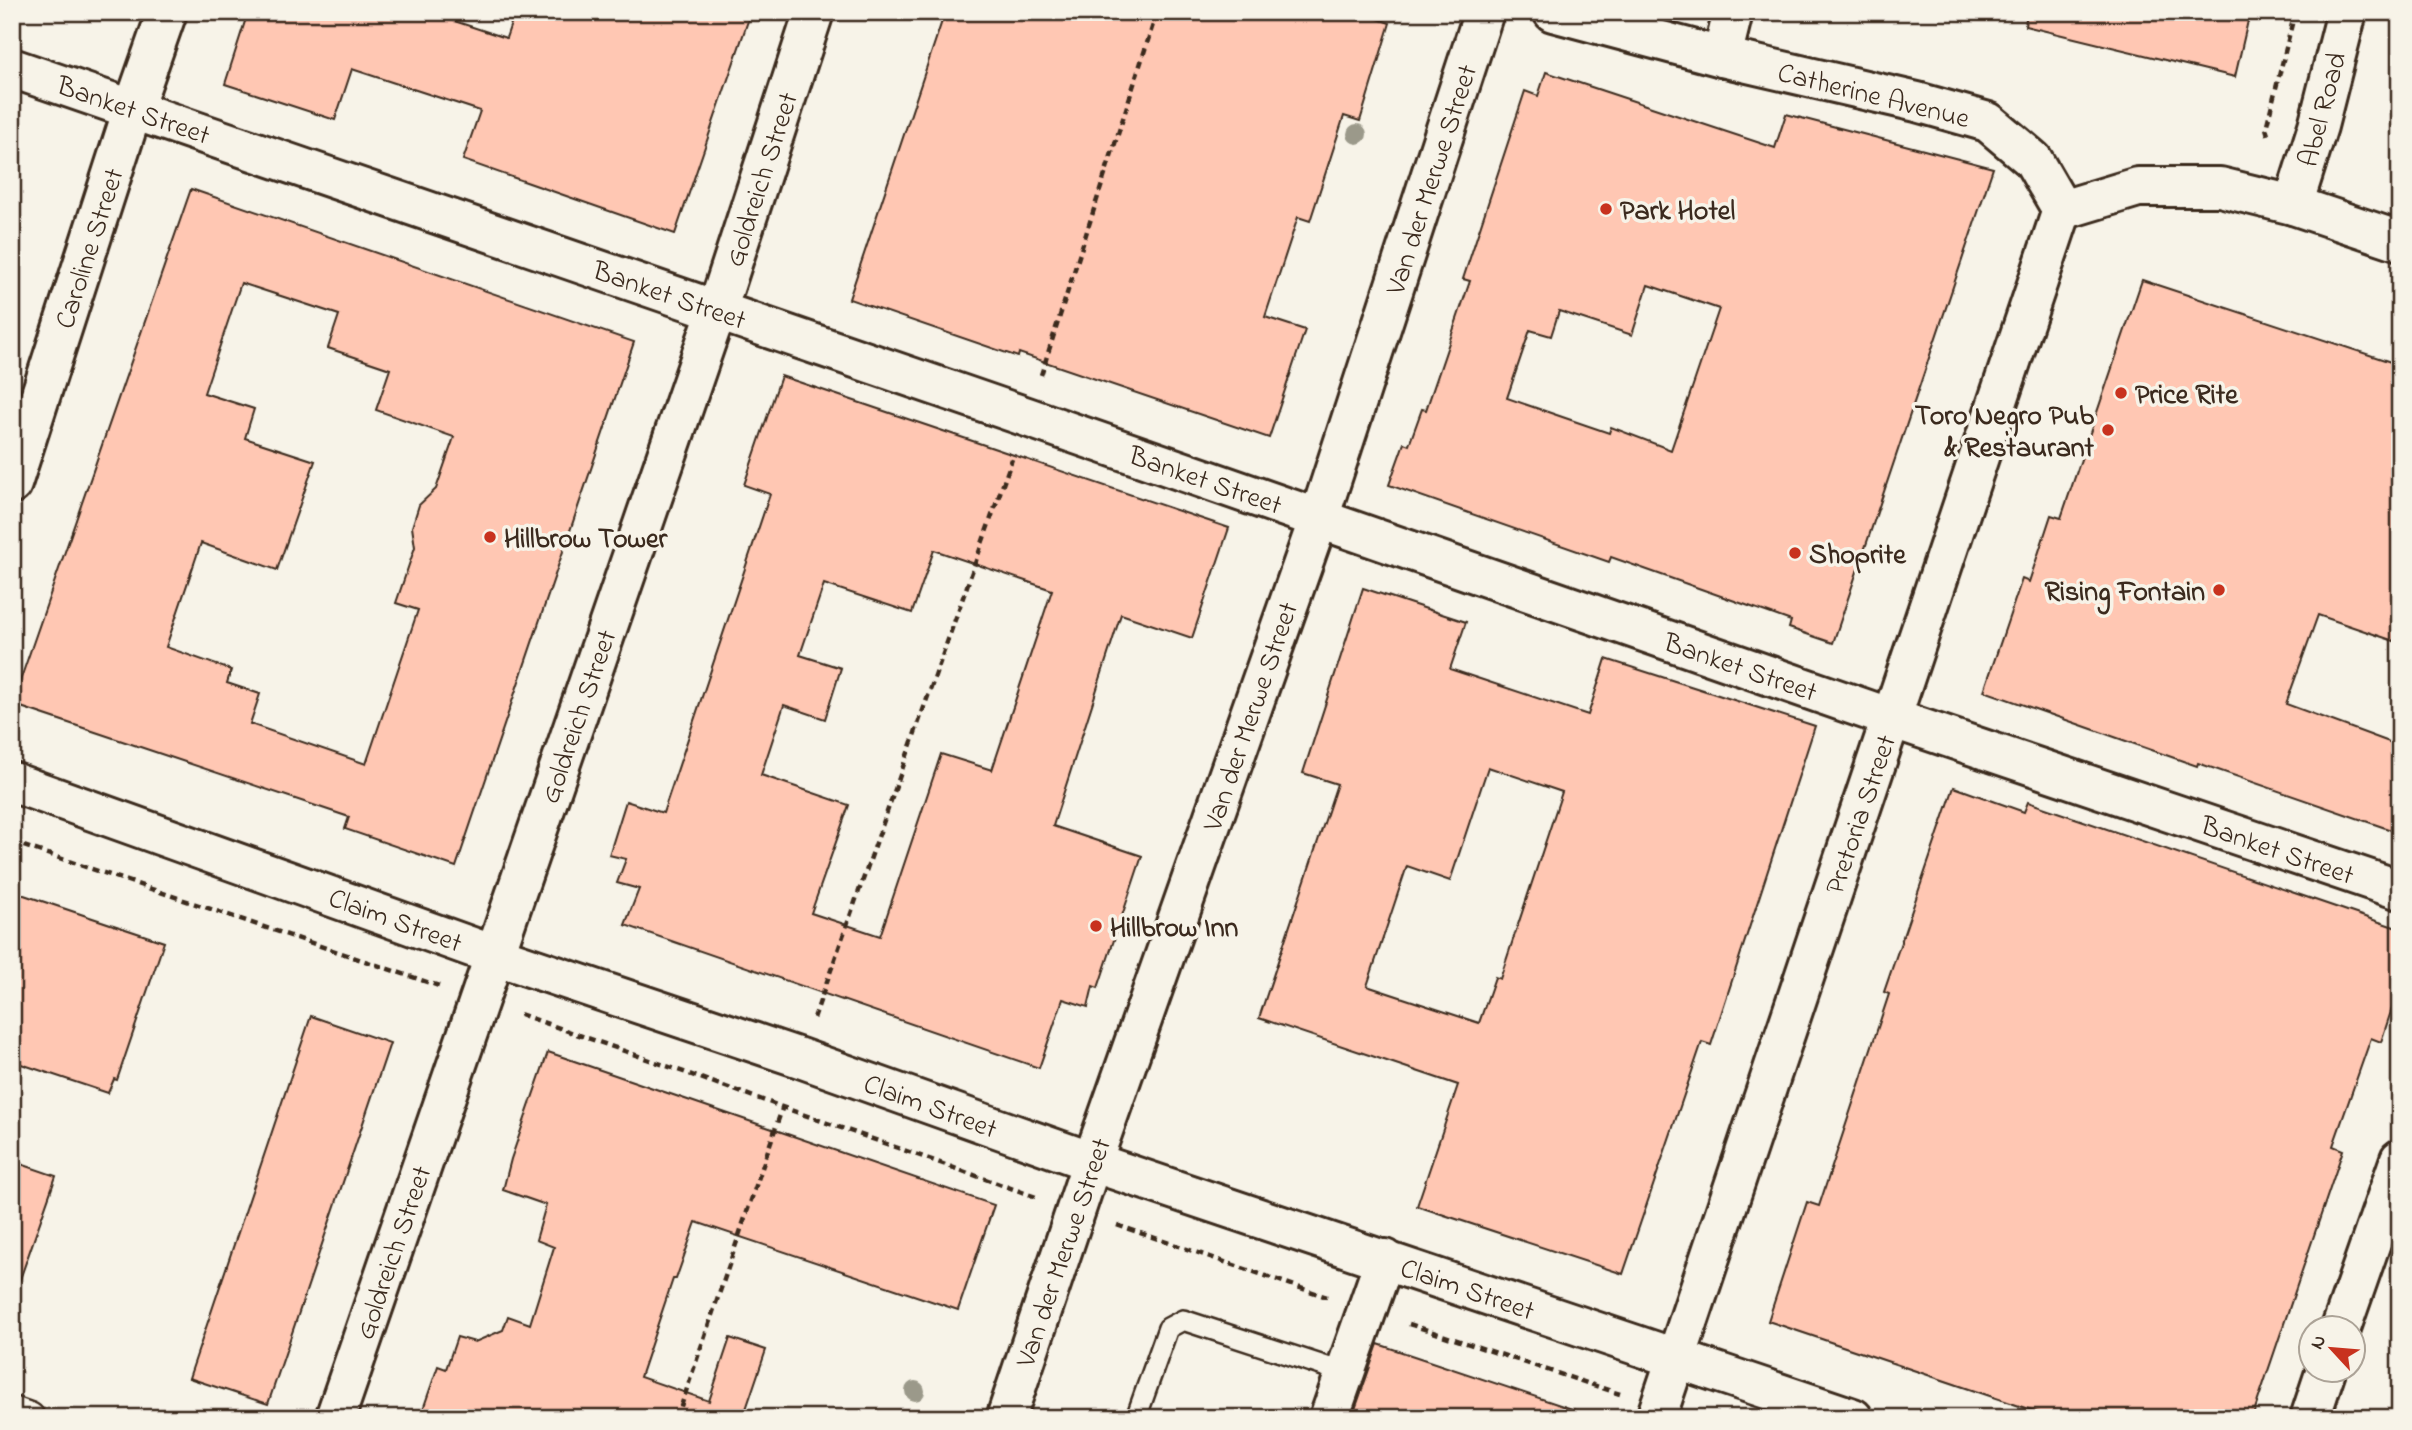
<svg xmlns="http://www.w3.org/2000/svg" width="2412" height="1430" font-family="'Indie Flower',sans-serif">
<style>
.building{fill:#ffc7b3;stroke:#3b2a1e;stroke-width:2;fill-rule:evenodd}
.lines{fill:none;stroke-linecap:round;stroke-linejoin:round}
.service-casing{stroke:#3b2a1e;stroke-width:24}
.pedestrian-casing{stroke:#3b2a1e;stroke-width:35}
.minor-casing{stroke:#3b2a1e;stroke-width:44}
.tertiary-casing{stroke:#3b2a1e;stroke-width:44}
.path{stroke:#3b2a1e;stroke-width:4.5;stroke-dasharray:7 5;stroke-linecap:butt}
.service{stroke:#f7f3e8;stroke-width:19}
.pedestrian{stroke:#f7f3e8;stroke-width:30}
.minor{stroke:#f7f3e8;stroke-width:38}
.tertiary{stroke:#f7f3e8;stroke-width:38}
.tree{fill:#9b998a}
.poi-dot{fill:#c8321e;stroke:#f7f3e8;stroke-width:2.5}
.labels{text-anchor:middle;stroke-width:7;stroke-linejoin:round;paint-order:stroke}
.street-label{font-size:28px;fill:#3b2a1e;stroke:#f7f3e8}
.poi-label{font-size:28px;font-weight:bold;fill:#3b2a1e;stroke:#f7f3e8;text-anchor:start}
</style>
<rect width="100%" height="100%" fill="#f7f3e8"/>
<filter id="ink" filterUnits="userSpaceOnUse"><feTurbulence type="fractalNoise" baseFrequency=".0143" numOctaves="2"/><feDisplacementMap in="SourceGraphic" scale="14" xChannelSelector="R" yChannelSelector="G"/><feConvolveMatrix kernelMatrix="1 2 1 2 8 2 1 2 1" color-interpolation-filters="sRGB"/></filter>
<g filter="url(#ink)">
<g class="building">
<path d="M248,12H427L506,38L515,12H751L675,234L463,160L480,111L352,69L335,120L225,84Z"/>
<path d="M945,12H1357L1390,23L1360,121L1344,116L1310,221L1298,217L1265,317L1305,330L1269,438L1019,353L1018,357L849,299Z"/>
<path d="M2027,12H2250L2235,77L2025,26Z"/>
<path d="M1546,72L1775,148L1786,114L1993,168L1833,643L1789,628L1791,621L1611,557L1609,562L1389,485L1404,443L1409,445L1422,409L1426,410L1470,281L1463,279L1525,91L1538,96ZM1648,285L1719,309L1671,450L1611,427L1609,433L1507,398L1530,330L1551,336L1559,311L1632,335Z"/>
<path d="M191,189L634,342L456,867L345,829L349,817L12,704ZM241,283L339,315L328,348L390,369L376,410L454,437L436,489L419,505L412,527L415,547L396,603L418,610L366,764L250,724L260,694L227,683L231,670L166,647L201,543L277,570L315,461L245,438L254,409L204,393Z"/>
<path d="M2142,280L2400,365V643L2318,615L2286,704L2400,746V833L2198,763L2197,766L1984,691L2022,579L2029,582L2051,515L2061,518Z"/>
<path d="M781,376L1229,528L1192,638L1121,614L1053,826L1142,856L1098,988L1093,986L1088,1007L1063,999L1039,1068L625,925L639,889L617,883L626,859L609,855L626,801L663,813L770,494L744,485ZM934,550L1052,590L992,770L941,754L880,936L811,913L849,805L761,775L784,705L825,719L841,668L800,655L824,584L912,613Z"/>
<path d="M1363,588L1466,622L1450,669L1588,715L1606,659L1815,726L1711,1045L1702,1042L1623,1274L1417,1206L1458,1085L1259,1018L1337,784L1303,773ZM1488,767L1562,792L1500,979L1495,977L1479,1023L1367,986L1407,866L1450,881Z"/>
<path d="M1954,787L2024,812L2028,802L2400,929V984L2381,1042L2371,1038L2333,1146L2343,1150L2252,1418H2055L1768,1321L1807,1202L1819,1206L1889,994L1884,992Z"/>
<path d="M12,891L164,942L117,1080L114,1079L108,1093L12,1061Z"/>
<path d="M311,1016L390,1043L268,1404L189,1378Z"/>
<path d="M548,1052L994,1205L958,1310L696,1222L676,1279H673L640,1377L709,1401L730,1338L766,1350L743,1418H420L438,1366L446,1369L457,1337L475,1342L503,1330L508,1316L530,1324L554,1247L536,1240L546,1205L503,1190L511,1159Z"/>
<path d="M12,1161L56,1176L18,1285L12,1284Z"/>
<path d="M1378,1344L1578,1411L1577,1418H1352Z"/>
</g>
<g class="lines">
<g class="service-casing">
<path id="service" d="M1136,1418L1168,1328L1183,1320L1345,1373"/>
</g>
<g class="pedestrian-casing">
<path id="pedestrian" d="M12,1412L29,1418"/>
</g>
<g class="minor-casing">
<g id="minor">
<path d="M1553,12L1722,57L1917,102L1988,122L2033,160L2062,210"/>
<path d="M1722,57L1733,12"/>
<path d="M12,68L1027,417L1891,718L2400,890"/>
<path d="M2293,205L2318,126L2347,12"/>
<path d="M2062,210L2138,187H2220L2293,205L2400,241"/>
<path d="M12,484L133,109L167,12"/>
<path d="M2341,1328L2400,1159"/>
<path d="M335,1418L717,310L814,12"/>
<path d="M1006,1418L1092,1162L1319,518L1484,12"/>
<path d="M1329,1418L1385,1259"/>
<path d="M1656,1418L2062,210"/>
<path d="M2310,1418L2326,1370"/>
</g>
</g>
<g class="tertiary-casing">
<path id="tertiary" d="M12,782L494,955L800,1058L1092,1162L1853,1418"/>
</g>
<g class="path">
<path d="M2268,135L2266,128L2295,12"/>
<path d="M1041,375L1157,12"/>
<path d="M12,842L439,986"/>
<path d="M520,1014L1036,1197"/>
<path d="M814,1018L1012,459"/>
<path d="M1117,1225L1327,1297"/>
<path d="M1409,1324L1620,1394"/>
<path d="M677,1418L783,1106"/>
</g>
<use href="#service" class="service"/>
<use href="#pedestrian" class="pedestrian"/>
<use href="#minor" class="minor"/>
<use href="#tertiary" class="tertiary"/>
</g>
<g class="tree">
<circle cx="1357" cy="134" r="10"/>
<circle cx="915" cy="1391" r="10"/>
</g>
</g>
<g class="poi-dot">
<circle cx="1606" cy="209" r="7"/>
<circle cx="2121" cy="393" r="7"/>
<circle cx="2108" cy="430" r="7"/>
<circle cx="490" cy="537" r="7"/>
<circle cx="1795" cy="553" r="7"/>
<circle cx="2219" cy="590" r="7"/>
<circle cx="1096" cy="926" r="7"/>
</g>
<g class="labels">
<g class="street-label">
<text transform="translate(1874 94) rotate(14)" y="10">Catherine Avenue</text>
<text transform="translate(134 109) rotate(19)" y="10">Banket Street</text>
<text transform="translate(2321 109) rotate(-75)" y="10">Abel Road</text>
<text transform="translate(760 179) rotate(-72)" y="10">Goldreich Street</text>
<text transform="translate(1430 179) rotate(-72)" y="10">Van der Merwe Street</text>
<text transform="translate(88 248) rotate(-72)" y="10">Caroline Street</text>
<text transform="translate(670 294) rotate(19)" y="10">Banket Street</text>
<text transform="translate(1206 479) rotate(19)" y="10">Banket Street</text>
<text transform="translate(1741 666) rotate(19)" y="10">Banket Street</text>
<text transform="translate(577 716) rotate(-71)" y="10">Goldreich Street</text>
<text transform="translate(1249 716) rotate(-71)" y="10">Van der Merwe Street</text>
<text transform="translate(1859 814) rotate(-71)" y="10">Pretoria Street</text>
<text transform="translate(2278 849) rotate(19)" y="10">Banket Street</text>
<text transform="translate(396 919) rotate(20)" y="10">Claim Street</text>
<text transform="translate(931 1105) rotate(20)" y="10">Claim Street</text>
<text transform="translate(392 1252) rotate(-71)" y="10">Goldreich Street</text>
<text transform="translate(1062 1252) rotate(-71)" y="10">Van der Merwe Street</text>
<text transform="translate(1468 1288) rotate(19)" y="10">Claim Street</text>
</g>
<g class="poi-label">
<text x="1620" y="219">Park Hotel</text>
<text x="2135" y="403">Price Rite</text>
<text x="2094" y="424" text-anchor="end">Toro Negro Pub<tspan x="2094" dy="32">&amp; Restaurant</tspan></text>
<text x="504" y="547">Hillbrow Tower</text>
<text x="1809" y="563">Shoprite</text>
<text x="2205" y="600" text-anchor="end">Rising Fontain</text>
<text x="1110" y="936">Hillbrow Inn</text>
</g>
</g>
<rect width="2412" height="1430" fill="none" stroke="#f7f3e8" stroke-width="42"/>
<rect x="21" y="21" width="2370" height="1388" fill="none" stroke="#3b2a1e" stroke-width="2.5" filter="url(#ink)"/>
<g transform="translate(2332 1349) rotate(296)"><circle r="33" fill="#f7f3e8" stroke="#aca397" stroke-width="2"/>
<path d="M0-5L12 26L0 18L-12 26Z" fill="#c8321e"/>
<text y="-10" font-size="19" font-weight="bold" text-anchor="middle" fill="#3b2a1e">N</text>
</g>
</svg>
